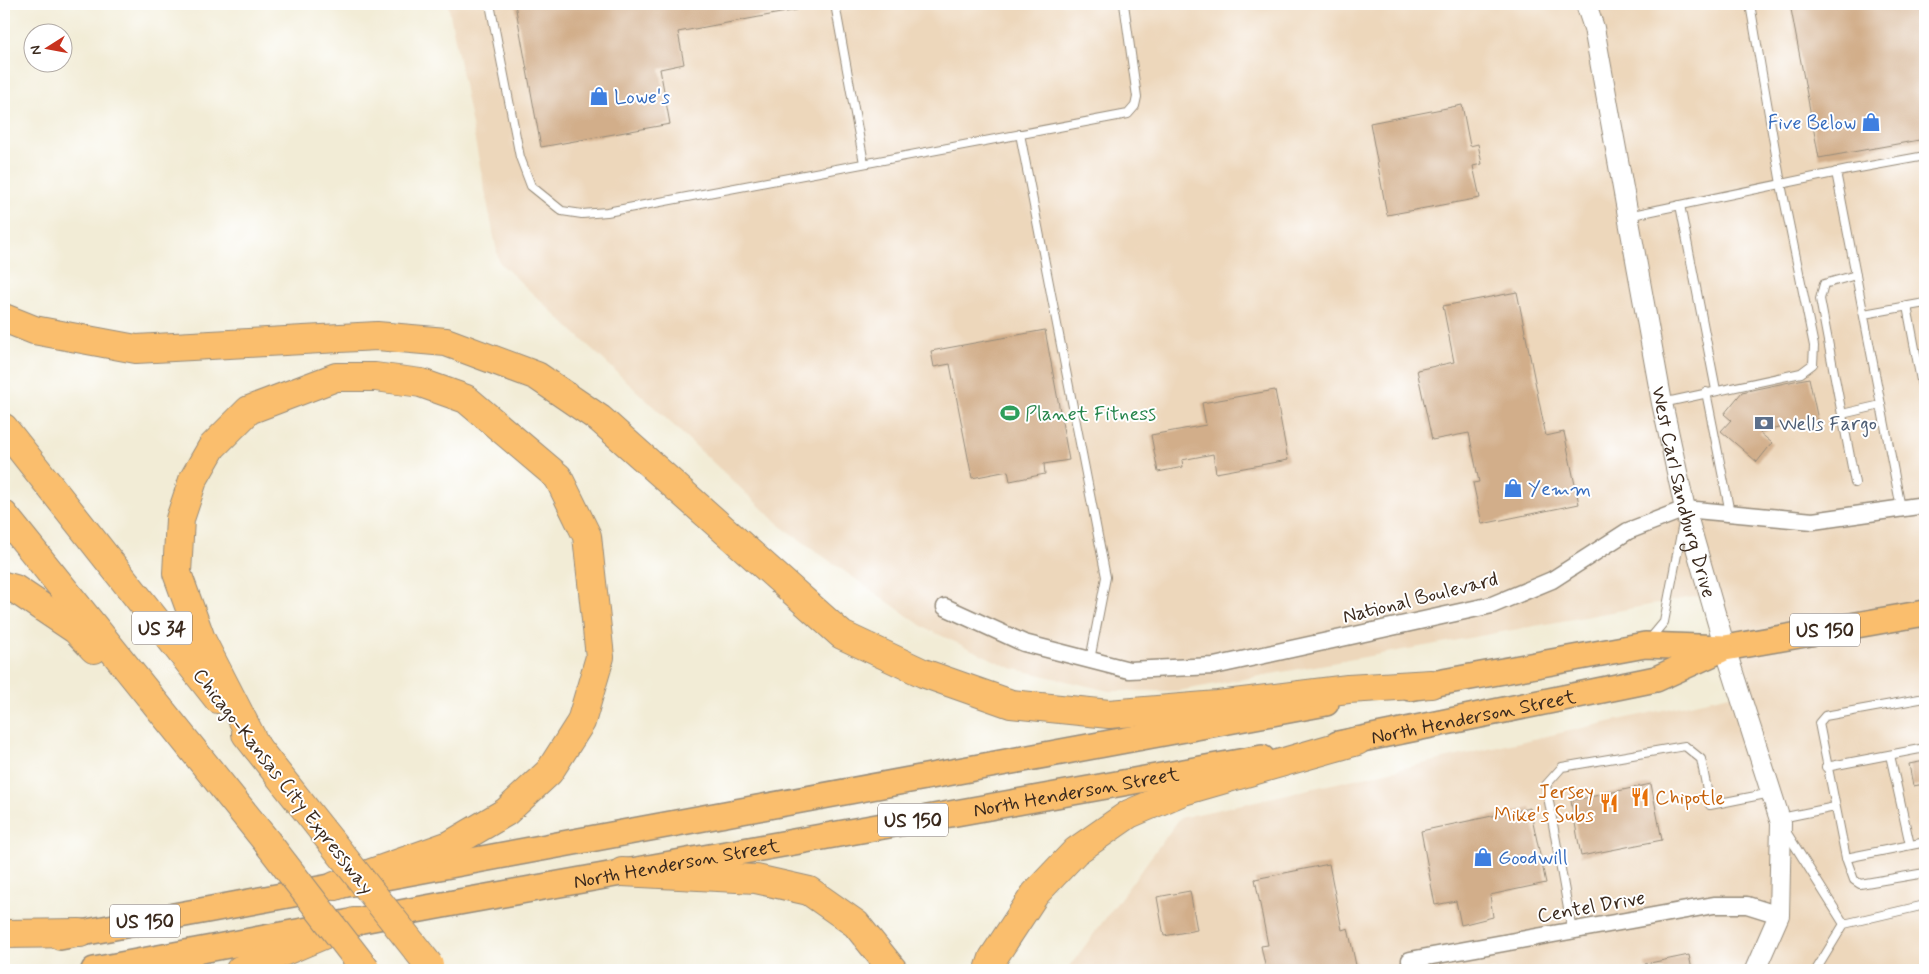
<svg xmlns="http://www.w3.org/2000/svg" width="1929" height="974" font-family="Mynerve,sans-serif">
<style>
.built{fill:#edd7bb}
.building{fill:#d2ae8a}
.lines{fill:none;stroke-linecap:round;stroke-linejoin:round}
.service-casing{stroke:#968b7a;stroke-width:10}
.minor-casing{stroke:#968b7a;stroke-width:19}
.tertiary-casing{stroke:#968b7a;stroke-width:22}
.primary-casing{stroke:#968b7a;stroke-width:28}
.motorway-casing{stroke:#968b7a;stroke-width:30}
.service{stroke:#fff;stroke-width:8}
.minor{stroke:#fff;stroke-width:16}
.tertiary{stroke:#fff;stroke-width:20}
.primary{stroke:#fabe6d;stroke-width:25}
.motorway{stroke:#fabe6d;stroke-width:28}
.motorway-bridge-casing{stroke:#968b7a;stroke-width:30;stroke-linecap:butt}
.motorway-bridge{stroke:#fabe6d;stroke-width:28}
.labels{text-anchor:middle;stroke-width:4;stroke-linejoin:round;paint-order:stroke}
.shield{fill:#fff;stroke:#766a62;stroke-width:1}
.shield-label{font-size:19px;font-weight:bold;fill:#3b2a1e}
.shop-label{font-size:20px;fill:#366cbe;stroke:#fff;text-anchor:start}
.leisure-label{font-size:20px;fill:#27864d;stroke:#fff;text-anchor:start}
.service-label{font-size:20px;fill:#4e5e75;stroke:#fff;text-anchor:start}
.street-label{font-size:20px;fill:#3b2a1e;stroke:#fff}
.food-label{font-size:20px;fill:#c56008;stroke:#fff;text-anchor:end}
</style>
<rect width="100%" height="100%" fill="#fff"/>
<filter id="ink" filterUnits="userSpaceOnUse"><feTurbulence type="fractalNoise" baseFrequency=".02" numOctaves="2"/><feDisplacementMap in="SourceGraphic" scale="10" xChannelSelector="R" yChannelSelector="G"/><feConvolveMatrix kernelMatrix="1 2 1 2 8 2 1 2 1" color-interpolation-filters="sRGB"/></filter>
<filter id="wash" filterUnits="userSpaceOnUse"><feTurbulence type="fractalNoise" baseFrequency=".0096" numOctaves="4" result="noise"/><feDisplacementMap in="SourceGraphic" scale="20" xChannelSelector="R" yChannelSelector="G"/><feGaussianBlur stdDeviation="1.12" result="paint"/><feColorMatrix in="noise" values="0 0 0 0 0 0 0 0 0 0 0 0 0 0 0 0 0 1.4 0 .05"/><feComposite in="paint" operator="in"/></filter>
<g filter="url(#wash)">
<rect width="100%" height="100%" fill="#f2ecd6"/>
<path class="built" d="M448,4H1925V970H1067L1180,818L1739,693L1710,594L1178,691H1109L1011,668L925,628L783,528L499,262Z"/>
<g id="blocks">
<g class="building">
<path d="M515,4H796L797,10L678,32L684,64L660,69L670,124L541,147Z"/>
<path d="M1790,4H1925V139L1819,158Z"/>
<path d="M1462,105L1470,146L1478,144L1482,164L1473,166L1480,198L1387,215L1370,123Z"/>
<path d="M1517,292L1546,436L1564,432L1579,504L1482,524L1473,483L1479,482L1469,433L1432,440L1417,370L1454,362L1443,306Z"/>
<path d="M1045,330L1069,460L1044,464L1045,474L1010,481L1008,471L972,478L950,364L934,367L931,351Z"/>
<path d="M1809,378L1818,420L1759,432L1772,443L1757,462L1721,431L1731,420L1724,414L1742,392Z"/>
<path d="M1275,390L1288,460L1216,473L1213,454L1182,460L1183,467L1158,472L1151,435L1206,425L1202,403Z"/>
<path d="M1925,761V784L1913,786L1909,764Z"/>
<path d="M1651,784L1662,840L1581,856L1571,801Z"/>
<path d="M1530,808L1546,883L1490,895L1493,917L1461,925L1456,901L1435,905L1421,831Z"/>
<path d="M1329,864L1342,930L1348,928L1357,970H1266L1261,946L1268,945L1255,879Z"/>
<path d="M1190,891L1197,930L1164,936L1157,897Z"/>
<path d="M1689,955L1692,970H1646L1645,964Z"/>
</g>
</g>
</g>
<g filter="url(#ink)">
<use href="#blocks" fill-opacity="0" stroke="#968b7a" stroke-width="1"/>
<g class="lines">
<g class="service-casing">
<g id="service">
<path d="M490,4L520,157L531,186L562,211L582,214L607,212L1128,114L1135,106L1137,97L1124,4"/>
<path d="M835,4L864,163"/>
<path d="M1020,134L1106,577L1090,660"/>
<path d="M1836,172L1901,508"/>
<path d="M1680,205L1716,390"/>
<path d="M1628,216L1848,170L1925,156"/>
<path d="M1907,306L1925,402"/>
<path d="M1864,314L1925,303"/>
<path d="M1706,392L1730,513"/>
<path d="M1662,403L1801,373L1813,364L1814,346L1781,184L1750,4"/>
<path d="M1842,414L1881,405"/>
<path d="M1855,483L1820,299L1824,284L1856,275"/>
<path d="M1649,640L1664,622L1683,523"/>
<path d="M1925,698L1825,716L1819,723L1846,858L1854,880L1860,884L1925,873"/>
<path d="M1890,755L1910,845"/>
<path d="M1826,767L1925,748"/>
<path d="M1781,818L1835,807"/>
<path d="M1785,830L1844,924"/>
<path d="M1846,858L1921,843L1925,844"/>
<path d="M1572,931L1546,785L1562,767L1685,746L1701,759L1710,805L1771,793"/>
<path d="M1816,970L1844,924L1925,905"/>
</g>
</g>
<g class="minor-casing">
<g id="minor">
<path d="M945,607L1024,643L1129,670L1214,666L1492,605L1552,580L1628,531L1685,509L1813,521L1925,505"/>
<path d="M1410,960L1714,905H1747L1779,915"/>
</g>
</g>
<g class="tertiary-casing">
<g id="tertiary">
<path id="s1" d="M1586,4L1594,28L1662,403L1685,509L1725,648L1781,823L1779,915L1755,970"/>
</g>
</g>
<g class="primary-casing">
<g id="primary">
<path d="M1410,688L1645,645L1725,648L1925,613"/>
<path id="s2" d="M1338,744L1656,679L1720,650"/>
<path d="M60,937L1326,703"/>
<path id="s3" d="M94,970L459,902L1262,758"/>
</g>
</g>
<g class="motorway-casing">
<g id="motorway">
<path d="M4,318L34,330L136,349L377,336L446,342L537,376L600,419L842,635L923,673L1011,704L1109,714L1218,705L1348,689L1431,684"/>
<path d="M4,428L218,699"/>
<path d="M4,515L267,842"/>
<path d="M4,586L15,589L76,630L94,649"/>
<path d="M246,734L321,829"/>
<path d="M257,748L201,639L177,573L180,519L193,480L212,447L249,410L336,377H375L421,383L466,399L558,477L587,536L600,657L581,722L549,772L506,812L450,845L335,886"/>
<path d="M622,872L756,879L809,891L856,924L893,970"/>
<path d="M4,934L80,933"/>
<path d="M240,970L354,922"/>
<path d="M989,970L993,958L1035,894L1076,851L1129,814L1183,791L1357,741"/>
</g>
</g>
<use href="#service" class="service"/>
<use href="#minor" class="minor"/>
<use href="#tertiary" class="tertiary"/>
<use href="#primary" class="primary"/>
<use href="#motorway" class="motorway"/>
<g class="motorway-bridge-casing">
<g id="motorway-bridge">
<path d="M321,829L429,965"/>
<path d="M267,842L366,970"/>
</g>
</g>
<use href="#motorway-bridge" class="motorway-bridge"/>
</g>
</g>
<defs>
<g id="shop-bare" transform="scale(1.5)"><path d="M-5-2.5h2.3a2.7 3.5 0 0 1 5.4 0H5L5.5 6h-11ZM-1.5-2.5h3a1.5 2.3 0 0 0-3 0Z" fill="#3f7fe0" stroke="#fff" stroke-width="2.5" paint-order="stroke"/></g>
<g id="stadium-bare" transform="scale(1.5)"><path d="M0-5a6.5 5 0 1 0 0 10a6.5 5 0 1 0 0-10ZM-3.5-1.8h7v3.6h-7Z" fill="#2e9e5b" stroke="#fff" stroke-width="2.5" paint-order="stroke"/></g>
<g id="bank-bare" transform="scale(1.5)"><path d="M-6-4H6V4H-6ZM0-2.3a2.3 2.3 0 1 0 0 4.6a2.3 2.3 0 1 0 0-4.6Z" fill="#5c6f8a" stroke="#fff" stroke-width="2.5" paint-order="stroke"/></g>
<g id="restaurant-bare" transform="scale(1.5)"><path d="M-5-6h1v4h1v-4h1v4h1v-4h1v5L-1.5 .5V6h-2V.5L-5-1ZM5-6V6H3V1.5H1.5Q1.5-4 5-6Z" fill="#e8710a" stroke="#fff" stroke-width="2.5" paint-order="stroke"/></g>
</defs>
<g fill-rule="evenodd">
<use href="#shop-bare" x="599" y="96"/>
<use href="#shop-bare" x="1871" y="122"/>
<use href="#stadium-bare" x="1010" y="413"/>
<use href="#bank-bare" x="1764" y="423"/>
<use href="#shop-bare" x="1513" y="488"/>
<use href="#restaurant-bare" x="1640" y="797"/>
<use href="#restaurant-bare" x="1609" y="803"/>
<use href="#shop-bare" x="1483" y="857"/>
</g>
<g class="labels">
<g class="shield">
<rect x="132" y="611.5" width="60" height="33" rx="4"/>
<rect x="1790" y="613.5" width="70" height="33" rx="4"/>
<rect x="878" y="803.5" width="70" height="33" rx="4"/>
<rect x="110" y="904.5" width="70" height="33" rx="4"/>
</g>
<g class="shield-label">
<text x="162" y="635">US 34</text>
<text x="1825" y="637">US 150</text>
<text x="913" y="827">US 150</text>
<text x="145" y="928">US 150</text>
</g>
<g class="shop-label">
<text x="614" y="103">Lowe's</text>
<text x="1856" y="129" text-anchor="end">Five Below</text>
<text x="1528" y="495">Yemm</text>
<text x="1498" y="864">Goodwill</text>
</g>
<g class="leisure-label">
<text x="1025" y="420">Planet Fitness</text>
</g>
<g class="service-label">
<text x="1779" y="430">Wells Fargo</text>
</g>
<g class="street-label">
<text dy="7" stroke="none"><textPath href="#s1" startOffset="498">West Carl Sandburg Drive</textPath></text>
<text transform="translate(1420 597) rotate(-14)" y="7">National Boulevard</text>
<text dy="7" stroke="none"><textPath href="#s2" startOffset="138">North Henderson Street</textPath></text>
<text transform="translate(284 781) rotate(52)" y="7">Chicago-Kansas City Expressway</text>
<text dy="7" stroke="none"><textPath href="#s3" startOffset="998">North Henderson Street</textPath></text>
<text dy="7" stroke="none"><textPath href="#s3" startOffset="592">North Henderson Street</textPath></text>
<text transform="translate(1591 906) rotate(-10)" y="7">Centel Drive</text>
</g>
<g class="food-label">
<text x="1594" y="798">Jersey<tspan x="1594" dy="23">Mike's Subs</tspan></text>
<text x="1655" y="804" text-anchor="start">Chipotle</text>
</g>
</g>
<rect width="1929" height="974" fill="none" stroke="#fff" stroke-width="20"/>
<g transform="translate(48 48) rotate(259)"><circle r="24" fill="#ffffff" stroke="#b1aaa5"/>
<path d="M0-4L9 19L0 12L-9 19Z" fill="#c8321e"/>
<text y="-8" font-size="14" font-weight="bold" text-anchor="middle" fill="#3b2a1e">N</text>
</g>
</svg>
